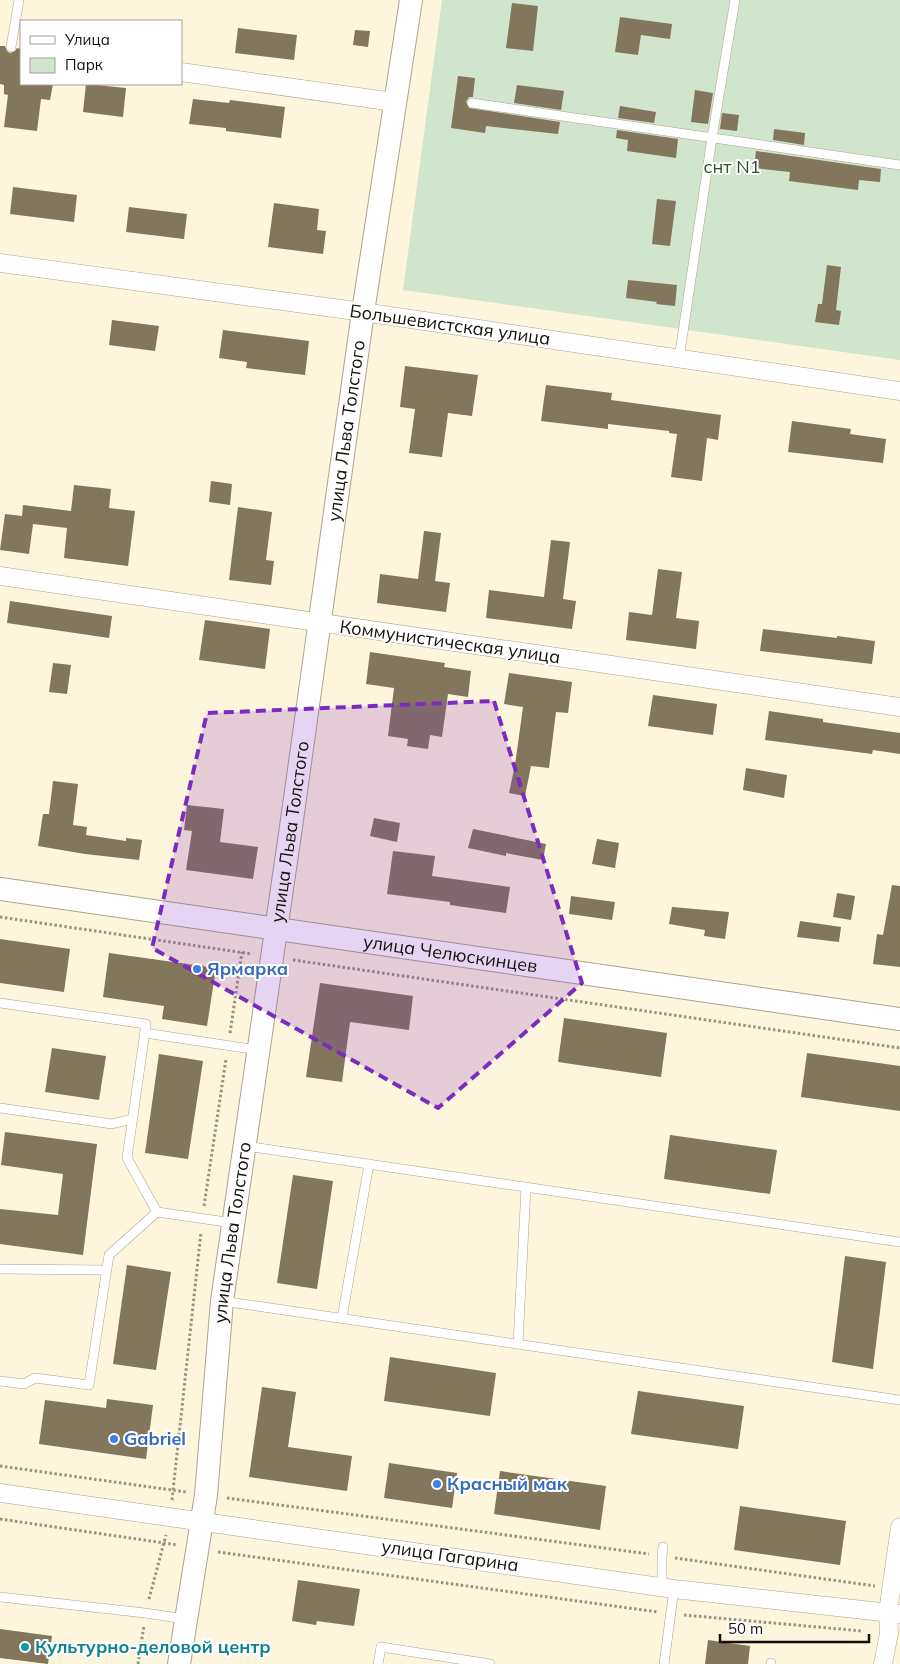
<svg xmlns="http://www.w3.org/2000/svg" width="900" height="1664" font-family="Mulish,sans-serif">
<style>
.green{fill:#d1e4ce}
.building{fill:#82775c}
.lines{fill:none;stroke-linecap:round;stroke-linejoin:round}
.service-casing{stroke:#ada48e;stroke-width:10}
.minor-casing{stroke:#ada48e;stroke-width:19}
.tertiary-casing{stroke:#ada48e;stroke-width:24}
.path{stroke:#9a9382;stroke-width:3;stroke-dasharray:2.5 2.5;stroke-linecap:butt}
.service{stroke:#fff;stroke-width:9}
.minor{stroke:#fff;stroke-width:18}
.tertiary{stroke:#fff;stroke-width:22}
.marked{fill:#7b2cbf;fill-opacity:0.2;stroke:#7b2cbf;stroke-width:4;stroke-dasharray:10 6;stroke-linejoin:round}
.shop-dot{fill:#3f7fe0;stroke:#fff;stroke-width:2}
.culture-dot{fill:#0f9aa8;stroke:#fff;stroke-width:2}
.labels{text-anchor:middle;stroke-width:4;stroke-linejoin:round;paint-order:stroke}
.park-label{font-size:18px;fill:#2e502c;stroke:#fff}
.street-label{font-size:18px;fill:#131008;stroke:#fff}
.shop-label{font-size:18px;font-weight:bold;fill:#366cbe;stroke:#fff;text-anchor:start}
.culture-label{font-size:18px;font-weight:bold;fill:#0d838f;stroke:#fff;text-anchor:start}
</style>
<rect width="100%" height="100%" fill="#fef5dd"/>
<path class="green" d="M442,0H900V360L403,290Z"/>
<g class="building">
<path d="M512,3L538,6L533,51L506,48Z"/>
<path d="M620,17L672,24L670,39L641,35L638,55L615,52Z"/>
<path d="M238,28L297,35L294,60L235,53Z"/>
<path d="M355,30L370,31L368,47L353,45Z"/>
<path d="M0,46H5L7,51L10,53L15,51L17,48L21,49V84H53L50,100L41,99L37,131L4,127L8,95L4,94V85L0,84Z"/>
<path d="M458,76L475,78L473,97H469L466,102L469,108L560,122L558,134L486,126L485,133L451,128Z"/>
<path d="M86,84L126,88L123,117L83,112Z"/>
<path d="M517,85L564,91L561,110L514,103Z"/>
<path d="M695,90L713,93L708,124L691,122Z"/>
<path d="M193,99L229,103L230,100L285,107L281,138L226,131V128L189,124Z"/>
<path d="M620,106L656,112L654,123L618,118Z"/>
<path d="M722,113L739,115L737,131L720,129Z"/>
<path d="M774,129L805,133L804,145L773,140Z"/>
<path d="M617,130L678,139L676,158L627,151L628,140L616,138Z"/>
<path d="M756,151L881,169L880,182L859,180L858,190L789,181L790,172L754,168Z"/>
<path d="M13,187L77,195L74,222L10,214Z"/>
<path d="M657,199L676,201L670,246L652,244Z"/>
<path d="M274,203L319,209L317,230L326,231L323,254L268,247Z"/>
<path d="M129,207L187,214L184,239L126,232Z"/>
<path d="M827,265L841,267L836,310L841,311L839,325L815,322L818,304H822Z"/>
<path d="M628,280L677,285L675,306L656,304L657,302L626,298Z"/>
<path d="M112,320L159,326L155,351L109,345Z"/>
<path d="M223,330L309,341L305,375L246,368L247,362L219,358Z"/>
<path d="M405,366L478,375L472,416L448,413L442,457L409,453L415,409L400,407Z"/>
<path d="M546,385L612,393L611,400L721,415L718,440L707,438L702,481L671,477L677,434L669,433V431L608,424V429L541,421Z"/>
<path d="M792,421L851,429L850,434L886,439L883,463L788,452Z"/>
<path d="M211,481L232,484L230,505L209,502Z"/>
<path d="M74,485L111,489L109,508L135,511L128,566L64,558L67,528L33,524L29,554L0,550L5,514L22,516L23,505L71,511Z"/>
<path d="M238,507L272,512L266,560L274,561L271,585L229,580Z"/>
<path d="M424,531L441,533L435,581L450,583L446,612L377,603L380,574L418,579Z"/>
<path d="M551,540L570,542L563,599L576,601L572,629L486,618L489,590L544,597Z"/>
<path d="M658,569L682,572L676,618L699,621L696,649L626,640L629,612L652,615Z"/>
<path d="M10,601L112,616L109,638L7,623Z"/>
<path d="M205,620L270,629L265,669L199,660Z"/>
<path d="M763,629L837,638V636L875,641L872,664L760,651Z"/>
<path d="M370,652L445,663L444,667L471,671L468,697L448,694L442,737L430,735L428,749L407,746L408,739L388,736L394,688L366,684Z"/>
<path d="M53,663L71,665L67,694L49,692Z"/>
<path d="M509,673L572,682L568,713L556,712L549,768L531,766L525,796L509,793L515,765L523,707L504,704Z"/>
<path d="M653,695L717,704L713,735L648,726Z"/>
<path d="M769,711L823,719V722L900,733V754L873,750L872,754L765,740Z"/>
<path d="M746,768L787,775L784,798L743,790Z"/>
<path d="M53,781L78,784L73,825L87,827L86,835L126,841V838L142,840L139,860L85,854L38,846L43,814H49Z"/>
<path d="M187,805L224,809L220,842L258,847L253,879L186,870L192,831L184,830Z"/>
<path d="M374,818L400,823L397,842L370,836Z"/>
<path d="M473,829L546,844L543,860L506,853V856L468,848Z"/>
<path d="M597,839L619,843L615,868L592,864Z"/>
<path d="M393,851L435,856L432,876L510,887L506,913L450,905V902L387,894Z"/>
<path d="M892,885L900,886V967L873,964L877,934L883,935Z"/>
<path d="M837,893L855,896L851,920L833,917Z"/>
<path d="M571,896L615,902L612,920L569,914Z"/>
<path d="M672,907L729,912L725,939L704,936L705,930L669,924Z"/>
<path d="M800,921L841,927L839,942L797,937Z"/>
<path d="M0,939L70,949L64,992L0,983Z"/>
<path d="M109,953L216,968L207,1026L162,1019L164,1006L103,997Z"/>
<path d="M320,983L413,996L409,1030L350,1022L342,1082L306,1077Z"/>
<path d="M564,1018L667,1033L661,1077L558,1062Z"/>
<path d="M52,1048L106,1056L99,1100L45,1092Z"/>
<path d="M807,1053L900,1066V1111L801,1097Z"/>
<path d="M159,1054L203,1061L188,1159L145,1153Z"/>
<path d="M5,1132L97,1144L83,1255L0,1244V1209L58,1215L63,1174L1,1165Z"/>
<path d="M670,1135L777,1150L770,1194L664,1179Z"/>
<path d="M293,1175L333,1181L317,1289L277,1283Z"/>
<path d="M845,1256L886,1262L873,1369L832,1362Z"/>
<path d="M127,1265L171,1272L156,1370L113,1364Z"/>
<path d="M390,1357L496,1373L490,1416L384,1401Z"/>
<path d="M262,1387L296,1392L288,1447L352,1456L347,1491L249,1477Z"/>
<path d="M638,1391L744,1406L738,1449L631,1434Z"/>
<path d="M107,1399L153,1405L146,1459L39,1444L45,1400L106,1408Z"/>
<path d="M389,1463L457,1473L452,1508L384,1498Z"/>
<path d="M500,1471L606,1486L600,1530L494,1514Z"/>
<path d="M740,1506L846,1521L840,1565L734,1550Z"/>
<path d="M298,1580L360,1589L354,1626L317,1621L316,1625L292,1621Z"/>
<path d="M0,1629L52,1636L48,1664L0,1658Z"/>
<path d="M708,1640L750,1646L748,1664H705Z"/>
</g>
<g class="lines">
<g class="service-casing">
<g id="service">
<path d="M11,47L19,0"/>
<path d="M472,103L900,165"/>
<path d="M679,359L712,138L735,0"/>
<path d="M0,1003L146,1024L127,1158L157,1212"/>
<path d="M145,1033L258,1050"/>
<path d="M0,1108L112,1124L132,1119"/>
<path d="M245,1146L900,1242"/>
<path d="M0,1269L106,1270"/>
<path d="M222,1301L900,1400"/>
<path d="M342,1318L369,1164"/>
<path d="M518,1344L526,1187"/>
<path d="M0,1381L24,1384L35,1378L89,1385L109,1255L157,1212L233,1223"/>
<path d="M662,1586V1556L663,1547"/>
<path d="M0,1597L145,1613L185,1619"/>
<path d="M378,1664L381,1647L490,1664"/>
<path d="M664,1664L674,1589"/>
<path d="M771,1664V1663"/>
</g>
</g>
<g class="minor-casing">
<g id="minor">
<path d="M181,72L394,102"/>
<path d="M0,263L363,312L900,391"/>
<path d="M0,576L900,707"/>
<path d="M0,1493L674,1589L900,1614"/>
<path d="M883,1664L889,1633L888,1612L900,1527"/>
</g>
</g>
<g class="tertiary-casing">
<g id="tertiary">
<path id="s1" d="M0,889L900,1019"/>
<path id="s2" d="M179,1664L206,1495L222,1301L290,834L363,312L411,0"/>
</g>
</g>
<g class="path">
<path d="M0,917L252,954"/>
<path d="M293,960L900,1048"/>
<path d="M230,1033L242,952"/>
<path d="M204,1206L226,1059"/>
<path d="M0,1466L186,1492"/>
<path d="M227,1498L649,1554"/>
<path d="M172,1500L201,1232"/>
<path d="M0,1519L178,1545"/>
<path d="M218,1552L658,1612"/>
<path d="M675,1558L875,1586"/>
<path d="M149,1599L166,1535"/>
<path d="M684,1615L862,1631"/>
<path d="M138,1664L144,1625"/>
</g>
<use href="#service" class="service"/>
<use href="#minor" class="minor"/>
<use href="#tertiary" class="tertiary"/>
</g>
<path class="marked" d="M494,701L582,983L438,1108L152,948L207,713Z"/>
<g class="shop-dot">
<circle cx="197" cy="969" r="5"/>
<circle cx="114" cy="1439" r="5"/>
<circle cx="437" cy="1484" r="5"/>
</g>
<circle class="culture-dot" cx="25" cy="1647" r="5"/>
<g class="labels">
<g class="park-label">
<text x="732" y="173">снт N1</text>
</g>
<g class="street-label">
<text transform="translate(450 325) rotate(8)" y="6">Большевистская улица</text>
<text dy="6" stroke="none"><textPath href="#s2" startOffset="1245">улица Льва Толстого</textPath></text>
<text transform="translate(450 642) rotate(8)" y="6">Коммунистическая улица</text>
<text dy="6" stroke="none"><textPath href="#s2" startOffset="840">улица Льва Толстого</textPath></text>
<text dy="6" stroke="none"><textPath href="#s1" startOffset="455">улица Челюскинцев</textPath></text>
<text dy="6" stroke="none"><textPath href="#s2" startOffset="435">улица Льва Толстого</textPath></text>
<text transform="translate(450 1556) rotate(8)" y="6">улица Гагарина</text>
</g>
<g class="shop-label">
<text x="207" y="975">Ярмарка</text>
<text x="124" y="1445">Gabriel</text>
<text x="447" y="1490">Красный мак</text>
</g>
<g class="culture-label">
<text x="35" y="1653">Культурно-деловой центр</text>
</g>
</g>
<rect x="20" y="20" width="162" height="65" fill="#ffffff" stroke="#a19f9c"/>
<rect x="30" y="36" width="25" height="8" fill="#ffffff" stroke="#a19f9c"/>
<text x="65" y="45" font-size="15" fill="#131008">Улица</text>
<rect x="30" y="58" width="25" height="15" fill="#d1e4ce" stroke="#a19f9c"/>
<text x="65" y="70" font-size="15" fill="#131008">Парк</text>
<path d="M720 1634v8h149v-8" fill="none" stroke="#131008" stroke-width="2.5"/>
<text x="728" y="1634" font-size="15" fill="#131008" stroke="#ffffff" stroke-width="4" paint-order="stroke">50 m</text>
</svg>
